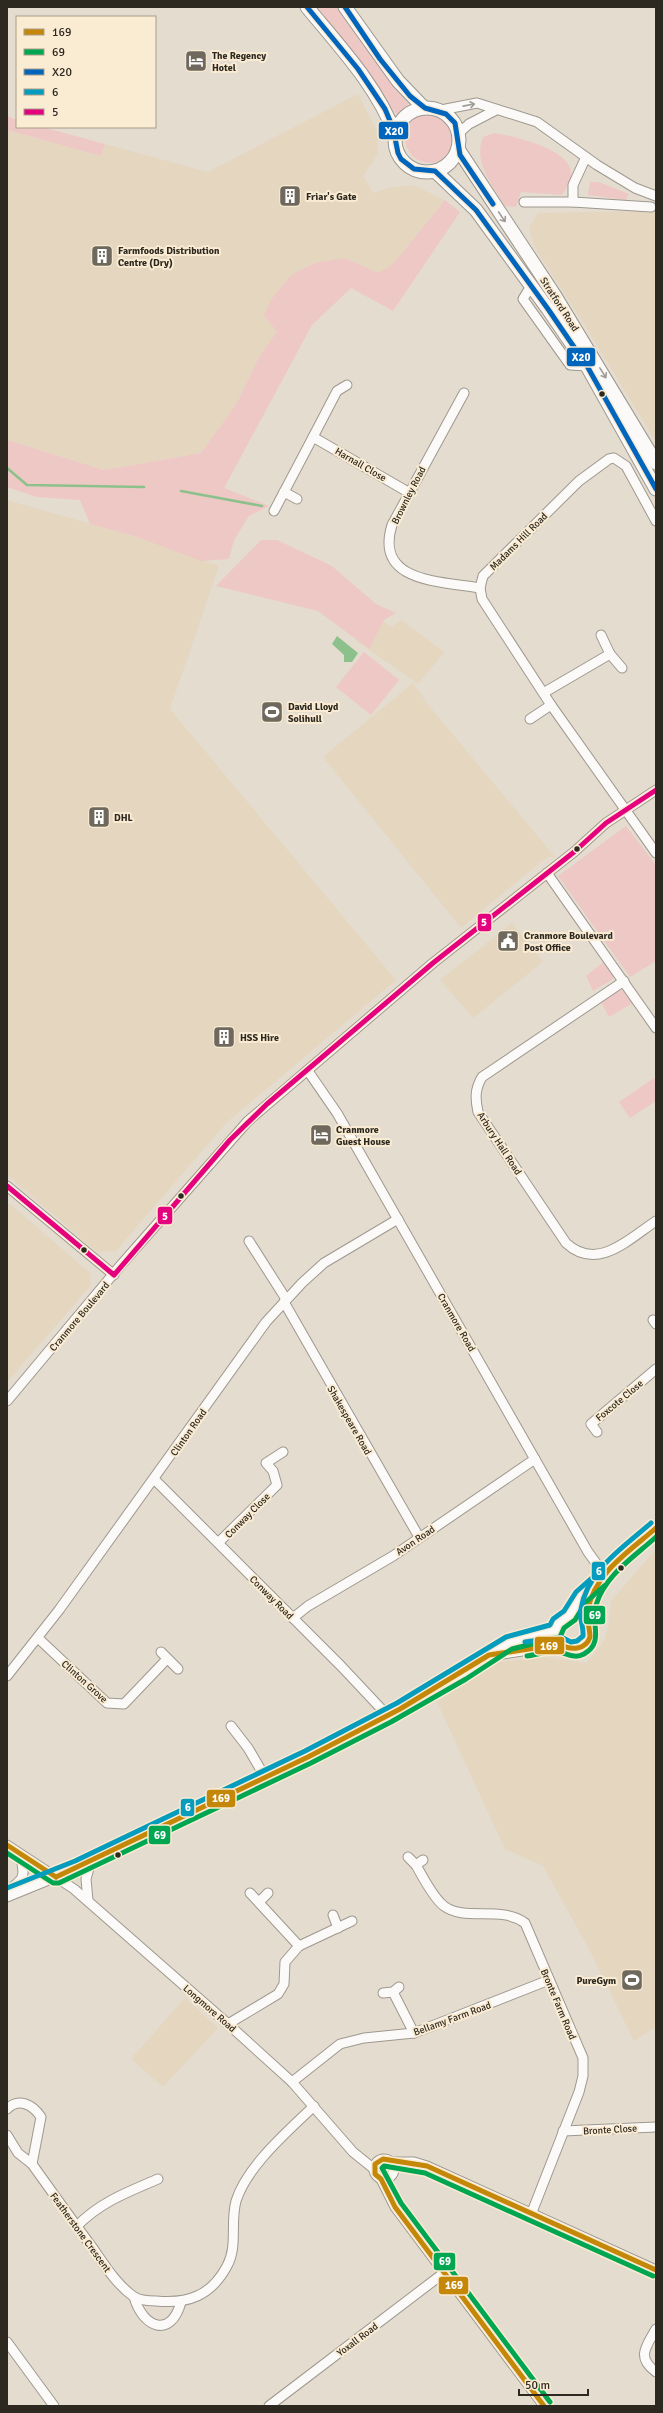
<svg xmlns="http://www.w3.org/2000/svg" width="663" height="2413" font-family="Signika,sans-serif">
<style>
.built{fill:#e5d6c0}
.green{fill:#eec8c5}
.water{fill:#8dc18b}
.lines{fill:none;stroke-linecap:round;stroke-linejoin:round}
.stream{stroke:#8dc18b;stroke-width:2.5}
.minor-casing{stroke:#9e988f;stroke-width:11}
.major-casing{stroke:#9e988f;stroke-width:13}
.highway-casing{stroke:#9e988f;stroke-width:15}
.minor{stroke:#fbfaf8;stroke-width:9}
.major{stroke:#fbfaf8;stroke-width:11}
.highway{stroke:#fbfaf8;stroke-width:13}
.bus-1-casing{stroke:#faebd3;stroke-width:8}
.bus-2-casing{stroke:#faebd3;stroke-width:8}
.bus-3-casing{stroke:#faebd3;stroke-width:8}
.bus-4-casing{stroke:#faebd3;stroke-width:8}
.bus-5-casing{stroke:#faebd3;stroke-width:8}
.bus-1{stroke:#c58708;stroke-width:5}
.bus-2{stroke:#00a651;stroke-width:5}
.bus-3{stroke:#0065bd;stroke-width:5}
.bus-4{stroke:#059cbd;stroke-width:5}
.bus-5{stroke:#e5007d;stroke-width:5}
.oneway{stroke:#9f9c97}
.bus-dot{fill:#2e2920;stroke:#faebd3;stroke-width:1.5}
.labels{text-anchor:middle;stroke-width:4;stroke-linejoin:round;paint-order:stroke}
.poi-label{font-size:10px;font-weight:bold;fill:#2e2920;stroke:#faebd3;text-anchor:start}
.street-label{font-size:10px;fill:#2e2920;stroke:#faebd3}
.line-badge{stroke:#faebd3;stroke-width:1.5}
.badge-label{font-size:11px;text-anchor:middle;font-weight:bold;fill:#fff}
</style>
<rect width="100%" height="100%" fill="#e4dccf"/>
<g class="built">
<path d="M358,94L377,131L378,154L363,176L373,193L389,188L413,185L445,200L394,263L379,274L345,258L259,357L237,403L201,453L104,470L7,440V130L101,156L105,144L208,172Z"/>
<path d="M656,211V442L584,324L534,246L529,228L538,213Z"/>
<path d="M7,500L137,537L219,566L170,709L396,980L226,1123L116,1251L97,1252L7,1175Z"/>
<path d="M380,619L392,627L401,620L444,652L418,684L357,641Z"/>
<path d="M413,683L430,707L555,857H548L541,862L461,928L323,757Z"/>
<path d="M512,923L543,962L473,1018L440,980Z"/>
<path d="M7,1204H10L90,1273L91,1285L7,1382Z"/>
<path d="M656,1549V2027L634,2041L590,1951L543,1866L505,1849L437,1702L499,1662L545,1657L586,1663L604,1641L608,1626L611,1601Z"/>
<path d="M185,1998L218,2028L163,2087L131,2059Z"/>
</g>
<g class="green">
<path d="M313,7H338C363,39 383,73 409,104L397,115L358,62Z"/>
<circle cx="430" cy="138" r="25"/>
<path d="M7,116L17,120V127H42L105,144L101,156L7,130Z"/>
<path d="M494,133C513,136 569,148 571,172C572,181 566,188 562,195L521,192L516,207L505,206C492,184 473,163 483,137Z"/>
<path d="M590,182H599L629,194L626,200L588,195Z"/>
<path d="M445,200L460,212L393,311L351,288L312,325L224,488L269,506L249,516L234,540L229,559L201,561L137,537L90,524L80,500L37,497L7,487V440L104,470L201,453L237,403L259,357L277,332L264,315L271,300L291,275L315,263L345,258L379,273L394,263Z"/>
<path d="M261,540H277L332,566L376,604L396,613L384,620L369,649L318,611L216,586Z"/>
<path d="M364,652L399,680L371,715L336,687Z"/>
<path d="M626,826L656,865V961L630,977L558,876Z"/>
<path d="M605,961L614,975L613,979L593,991L586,976Z"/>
<path d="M619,990L623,991L633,1003L609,1017L601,1002Z"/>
<path d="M654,1078L656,1081V1101L630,1118L619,1102Z"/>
</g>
<path class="water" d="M337,636L358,653L352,662H344V655L332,644Z"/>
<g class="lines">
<g class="stream">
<path d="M7,468L27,485L144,487"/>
<path d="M181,491L262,506"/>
</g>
<g class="minor-casing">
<g id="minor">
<path d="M441,110L477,103L537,122L597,165L635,188L656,196"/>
<path d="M459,133L469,124L496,110"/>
<path d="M524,202H573L651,207"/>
<path d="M573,202V185L586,157"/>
<path d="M531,286L523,299L570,365L587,366"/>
<path d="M464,393L392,525C374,583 441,581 480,588"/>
<path d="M313,437L337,391L347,385"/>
<path d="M284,492L297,499"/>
<path d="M274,511L313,437L408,492"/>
<path d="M656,521L626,466L614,458L609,459L579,481L483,576L480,588L482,599L551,705L656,853"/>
<path d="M601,635L610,654"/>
<path d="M545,692L610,654L622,668"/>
<path d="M530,719L551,705"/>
<path d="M547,873L656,1028"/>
<path d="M624,981L482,1077C475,1089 475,1098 478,1112L566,1243C597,1272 629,1239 656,1221"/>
<path d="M308,1071L337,1113L588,1552L604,1574"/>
<path d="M7,1186L114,1275"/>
<path d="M249,1241L286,1299"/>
<path d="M284,1302L419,1537"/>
<path d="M653,1320L656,1324"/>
<path d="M7,1401L120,1266L248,1121L433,963L574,852L606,823L656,790"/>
<path d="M597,1432L591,1424L656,1369"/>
<path d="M154,1479L341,1666L388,1716"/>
<path d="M219,1542L277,1485L273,1471L266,1463L283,1452"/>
<path d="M293,1618L308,1606L393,1556L535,1459"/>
<path d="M38,1638L107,1703L124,1704L167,1659"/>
<path d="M161,1652L178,1669"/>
<path d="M7,1676L59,1610L266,1322L302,1283L324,1263L398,1219"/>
<path d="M231,1726L248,1748L265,1777"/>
<path d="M7,1845L74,1889L228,2024L292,2082L353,2152L374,2169"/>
<path d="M408,1857L416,1865L423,1860"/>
<path d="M416,1865C422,1876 434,1899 444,1906C465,1922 501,1905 525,1923L583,2058V2076L579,2092L532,2212"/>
<path d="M7,1891C26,1878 25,1876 20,1854"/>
<path d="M250,1893L299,1946"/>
<path d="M88,1901L86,1879L91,1861"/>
<path d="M259,1902L268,1893"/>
<path d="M333,1915L338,1928"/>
<path d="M393,1992L414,2033"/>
<path d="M383,1993L393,1992L399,1987"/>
<path d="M228,2024L278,1994L284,1984L285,1962L299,1946L352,1921"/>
<path d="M292,2082L340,2044L364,2038L414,2033L549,1980"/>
<path d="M7,2109C19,2097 33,2105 41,2117L32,2164"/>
<path d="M563,2131L656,2127"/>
<path d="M7,2135L18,2153L32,2164C52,2192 72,2220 92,2247C104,2264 116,2284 133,2296C138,2300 150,2301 156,2301C188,2304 211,2296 227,2266C238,2246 230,2223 236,2201C247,2166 288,2131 314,2106"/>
<circle cx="384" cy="2169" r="10"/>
<path d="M391,2162H414L427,2166L656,2270"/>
<path d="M381,2179L395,2207L544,2406"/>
<path d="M77,2226C100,2202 128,2192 158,2179"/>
<path d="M134,2297C143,2328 171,2339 181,2302"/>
<path d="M656,2329C646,2347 636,2357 656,2372"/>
<path d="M7,2342L54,2406"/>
<path d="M269,2406L445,2272"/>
</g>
</g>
<g class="major-casing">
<g id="major">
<circle cx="573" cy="1632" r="17"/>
<path d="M569,1616L581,1597L595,1584"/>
<path d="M587,1622L592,1595L604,1574L656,1528"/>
<path d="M496,1654L561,1644"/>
<path d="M7,1896L78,1867L308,1757L400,1709L509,1643L556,1631"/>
</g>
</g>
<g class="highway-casing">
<g id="highway">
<path d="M307,7C340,47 377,86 395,134"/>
<path d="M345,7L398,81L423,107"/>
<circle cx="427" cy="140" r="32"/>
<path d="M458,149L555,296L656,463"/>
<path d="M435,171L476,210L548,309L587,366L656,489"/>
</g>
</g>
<use href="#minor" class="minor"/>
<use href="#major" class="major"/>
<use href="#highway" class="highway"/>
<g class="bus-1-casing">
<g id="bus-1">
<path d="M7,1845L56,1877"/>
<path d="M56,1877L308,1757L400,1709L489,1655L561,1644C570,1651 586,1650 590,1637C590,1628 586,1619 588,1610C594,1573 630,1551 656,1528"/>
<path d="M544,2406L395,2207L381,2179L375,2174V2164L383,2159L427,2166L656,2270"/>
</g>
</g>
<g class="bus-2-casing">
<g id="bus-2">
<path d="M527,1656C536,1655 552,1649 560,1652C568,1654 575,1659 584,1654C605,1642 590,1623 596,1605C605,1575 634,1557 656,1537"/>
<path d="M7,1853L53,1883H59L311,1763L391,1722L466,1679L512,1649L560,1637L564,1628L575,1620L586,1602L604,1586"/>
<path d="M550,2402L401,2203L382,2168L384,2166L425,2173L653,2276"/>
</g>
</g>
<g class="bus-3-casing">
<g id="bus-3">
<path d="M307,7L358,69L385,109L393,128L398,153L401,159L414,169L435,171L476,210L548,309L587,366L656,489"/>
<path d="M345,7L380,59L410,96L425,108L446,114L455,123L460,155L493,204"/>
</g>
</g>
<g class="bus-4-casing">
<g id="bus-4">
<path d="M525,1642L561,1637L571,1642L577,1641L583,1636C584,1627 579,1619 581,1609C587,1570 624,1547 651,1523"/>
<path d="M7,1888L75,1861L305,1751L397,1703L506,1637L550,1625L553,1619L564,1611L576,1592L594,1576"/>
</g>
</g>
<g class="bus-5-casing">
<path id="bus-5" d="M7,1186L114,1275L230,1140L267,1104L433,963L574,852L606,823L656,790"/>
</g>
<use href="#bus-1" class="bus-1"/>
<use href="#bus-2" class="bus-2"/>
<use href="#bus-3" class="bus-3"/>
<use href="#bus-4" class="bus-4"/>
<use href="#bus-5" class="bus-5"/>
</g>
<defs><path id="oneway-shaft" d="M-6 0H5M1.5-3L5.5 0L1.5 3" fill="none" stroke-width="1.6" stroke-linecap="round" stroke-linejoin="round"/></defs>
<g class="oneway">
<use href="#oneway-shaft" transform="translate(469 105) rotate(-11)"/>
<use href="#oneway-shaft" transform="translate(502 217) rotate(56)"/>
<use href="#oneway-shaft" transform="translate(603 373) rotate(58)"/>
</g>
<defs>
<g id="hotel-square" transform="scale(1.15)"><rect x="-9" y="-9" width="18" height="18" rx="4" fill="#6e685d" stroke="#faebd3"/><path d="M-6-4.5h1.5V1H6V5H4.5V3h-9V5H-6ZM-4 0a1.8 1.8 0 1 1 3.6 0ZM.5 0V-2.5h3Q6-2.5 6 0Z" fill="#fff"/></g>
<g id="building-square" transform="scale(1.15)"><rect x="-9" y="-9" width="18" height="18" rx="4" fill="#6e685d" stroke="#faebd3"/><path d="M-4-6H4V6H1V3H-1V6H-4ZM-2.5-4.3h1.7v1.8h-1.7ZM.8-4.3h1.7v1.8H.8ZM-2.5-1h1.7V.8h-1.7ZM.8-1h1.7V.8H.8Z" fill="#fff"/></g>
<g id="stadium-square" transform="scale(1.15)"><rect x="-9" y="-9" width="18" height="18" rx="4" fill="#6e685d" stroke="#faebd3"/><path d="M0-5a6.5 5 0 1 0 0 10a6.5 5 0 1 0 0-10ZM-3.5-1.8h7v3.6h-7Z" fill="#fff"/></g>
<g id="civic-square" transform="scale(1.15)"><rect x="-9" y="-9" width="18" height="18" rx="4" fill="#6e685d" stroke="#faebd3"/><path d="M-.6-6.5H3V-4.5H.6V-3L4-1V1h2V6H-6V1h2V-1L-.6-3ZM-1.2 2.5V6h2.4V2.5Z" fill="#fff"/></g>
</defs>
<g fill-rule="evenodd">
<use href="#hotel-square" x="196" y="61"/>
<use href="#building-square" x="290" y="196"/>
<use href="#building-square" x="102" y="256"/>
<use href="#stadium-square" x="272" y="712"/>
<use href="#building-square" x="99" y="817"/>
<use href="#civic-square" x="508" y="941"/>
<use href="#building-square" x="224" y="1037"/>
<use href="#hotel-square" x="321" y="1135"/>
<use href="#stadium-square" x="632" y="1980"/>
</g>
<g class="bus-dot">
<circle cx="602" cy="394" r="3.5"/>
<circle cx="577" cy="849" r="3.5"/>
<circle cx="181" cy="1196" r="3.5"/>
<circle cx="84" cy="1250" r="3.5"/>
<circle cx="621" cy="1568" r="3.5"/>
<circle cx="118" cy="1855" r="3.5"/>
</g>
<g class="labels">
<g class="poi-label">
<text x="212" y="59">The Regency<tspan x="212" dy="12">Hotel</tspan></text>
<text x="306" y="200">Friar's Gate</text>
<text x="118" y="254">Farmfoods Distribution<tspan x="118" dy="12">Centre (Dry)</tspan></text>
<text x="288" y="710">David Lloyd<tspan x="288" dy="12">Solihull</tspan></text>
<text x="114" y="821">DHL</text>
<text x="524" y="939">Cranmore Boulevard<tspan x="524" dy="12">Post Office</tspan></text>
<text x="240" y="1041">HSS Hire</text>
<text x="336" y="1133">Cranmore<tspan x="336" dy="12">Guest House</tspan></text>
<text x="616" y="1984" text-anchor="end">PureGym</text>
</g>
<g class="street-label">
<text transform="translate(560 304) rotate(57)" y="4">Stratford Road</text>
<text transform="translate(361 464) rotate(30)" y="4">Harnall Close</text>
<text transform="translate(408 495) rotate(-63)" y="4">Brownley Road</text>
<text transform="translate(518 541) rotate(-45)" y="4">Madams Hill Road</text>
<text transform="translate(500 1143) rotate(57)" y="4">Arbury Hall Road</text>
<text transform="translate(79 1316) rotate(-50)" y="4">Cranmore Boulevard</text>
<text transform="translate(457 1322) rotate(60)" y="4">Cranmore Road</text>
<text transform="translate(619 1400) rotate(-40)" y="4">Foxcote Close</text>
<text transform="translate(350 1420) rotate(60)" y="4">Shakespeare Road</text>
<text transform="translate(188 1432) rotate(-55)" y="4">Clinton Road</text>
<text transform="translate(247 1515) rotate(-45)" y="4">Conway Close</text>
<text transform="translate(415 1540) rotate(-34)" y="4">Avon Road</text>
<text transform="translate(272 1597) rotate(45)" y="4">Conway Road</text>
<text transform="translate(85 1681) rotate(42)" y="4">Clinton Grove</text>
<text transform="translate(559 2004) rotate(67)" y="4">Bronte Farm Road</text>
<text transform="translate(210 2008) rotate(41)" y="4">Longmore Road</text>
<text transform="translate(452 2018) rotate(-20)" y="4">Bellamy Farm Road</text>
<text transform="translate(610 2129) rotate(-3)" y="4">Bronte Close</text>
<text transform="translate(81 2232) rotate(54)" y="4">Featherstone Crescent</text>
<text transform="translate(357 2339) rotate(-37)" y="4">Yoxall Road</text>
</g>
</g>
<g class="line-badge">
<rect x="378" y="121" width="31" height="19" rx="4" fill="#0065bd"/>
<rect x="566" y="347" width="30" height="20" rx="4" fill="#0065bd"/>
<rect x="477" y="913" width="15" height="19" rx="4" fill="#e5007d"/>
<rect x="157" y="1206" width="16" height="19" rx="4" fill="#e5007d"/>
<rect x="591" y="1561" width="15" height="20" rx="4" fill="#059cbd"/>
<rect x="583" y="1605" width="23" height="20" rx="4" fill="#00a651"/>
<rect x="534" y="1636" width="31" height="19" rx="4" fill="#c58708"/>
<rect x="206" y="1789" width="30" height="19" rx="4" fill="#c58708"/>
<rect x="180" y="1798" width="15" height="19" rx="4" fill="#059cbd"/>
<rect x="148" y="1825" width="23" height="20" rx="4" fill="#00a651"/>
<rect x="433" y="2252" width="23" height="19" rx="4" fill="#00a651"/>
<rect x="438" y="2276" width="31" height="19" rx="4" fill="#c58708"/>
</g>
<g class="badge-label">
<text x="394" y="135">X20</text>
<text x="581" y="361">X20</text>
<text x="484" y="926">5</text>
<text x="165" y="1220">5</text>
<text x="599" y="1575">6</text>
<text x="595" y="1619">69</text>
<text x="549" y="1650">169</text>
<text x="221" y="1802">169</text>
<text x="188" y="1811">6</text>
<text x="160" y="1839">69</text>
<text x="445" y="2265">69</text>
<text x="454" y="2289">169</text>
</g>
<rect width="663" height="2413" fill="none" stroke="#2e2920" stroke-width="16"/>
<rect x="16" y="16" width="140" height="112" fill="#faebd3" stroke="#a89d8b"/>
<rect x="24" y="29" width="20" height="6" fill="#c58708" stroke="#a89d8b"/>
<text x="52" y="36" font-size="12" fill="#2e2920">169</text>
<rect x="24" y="49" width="20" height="6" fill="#00a651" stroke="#a89d8b"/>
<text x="52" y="56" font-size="12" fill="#2e2920">69</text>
<rect x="24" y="69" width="20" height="6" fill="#0065bd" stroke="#a89d8b"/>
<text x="52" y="76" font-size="12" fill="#2e2920">X20</text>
<rect x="24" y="89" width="20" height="6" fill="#059cbd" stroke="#a89d8b"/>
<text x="52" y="96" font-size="12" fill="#2e2920">6</text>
<rect x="24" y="109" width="20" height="6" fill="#e5007d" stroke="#a89d8b"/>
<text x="52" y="116" font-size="12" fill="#2e2920">5</text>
<path d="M519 2389v6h69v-6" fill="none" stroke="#2e2920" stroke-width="2"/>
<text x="525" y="2389" font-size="12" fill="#2e2920" stroke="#faebd3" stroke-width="3" paint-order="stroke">50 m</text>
</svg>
